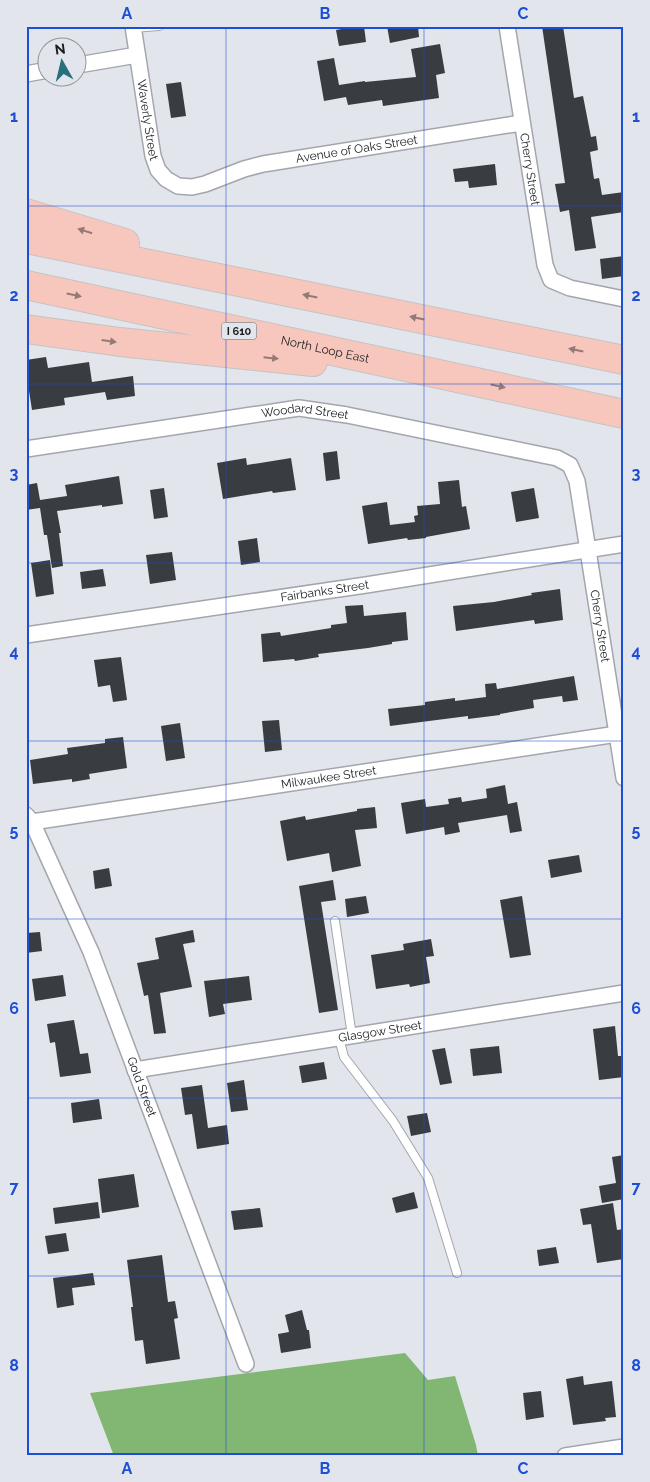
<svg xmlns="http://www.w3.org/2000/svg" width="650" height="1482" font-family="Raleway,sans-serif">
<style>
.forest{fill:#81b772}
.building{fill:#393c40}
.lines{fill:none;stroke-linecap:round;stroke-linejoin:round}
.service-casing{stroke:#a3a6ac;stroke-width:10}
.minor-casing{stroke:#a3a6ac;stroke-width:18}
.motorway-casing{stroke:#c3c4c4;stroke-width:30}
.service{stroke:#fff;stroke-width:8}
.minor{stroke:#fff;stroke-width:15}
.motorway{stroke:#f7c7bd;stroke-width:28}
.oneway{fill:#947a75}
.grid{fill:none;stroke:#1d4ed8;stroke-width:1;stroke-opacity:0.55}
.labels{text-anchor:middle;stroke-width:5;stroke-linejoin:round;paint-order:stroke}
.shield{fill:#e2e5eb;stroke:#56585c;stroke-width:1}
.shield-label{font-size:11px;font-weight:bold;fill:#1a1c1e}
.street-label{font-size:12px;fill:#1a1c1e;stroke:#e2e5eb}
.neatline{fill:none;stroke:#1d4ed8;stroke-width:2}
.grid-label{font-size:16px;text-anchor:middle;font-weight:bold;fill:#1d4ed8}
</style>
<rect width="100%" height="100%" fill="#e2e5eb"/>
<path class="forest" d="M405,1353L428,1380L455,1376L476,1445L478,1456H114L90,1393Z"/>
<g class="building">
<path d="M358,26H364L366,42L339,46L336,30Z"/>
<path d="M387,26H418L419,37L390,43Z"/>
<path d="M542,26H563L574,98L583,96L591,137L596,136L598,150L590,152L594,179L599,178L602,195L624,192V212L591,217L596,248L575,251L569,210L560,212L555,184L565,183Z"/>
<path d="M440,44L445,73L436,75L439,98L383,106L382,100L348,105L346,97L324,101L317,61L334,58L339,85L365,81V82L416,77L411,49Z"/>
<path d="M181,82L186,116L171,118L166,84Z"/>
<path d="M495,164L497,185L469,188L468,181L455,182L453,169Z"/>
<path d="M624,256V276L602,279L600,259Z"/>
<path d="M46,357L48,368L89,362L92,382L133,376L135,396L107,400L105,392L64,398L65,405L32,410L26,372V360Z"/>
<path d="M337,451L340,479L326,481L323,453Z"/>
<path d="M246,458L247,465L291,458L296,490L273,493L272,491L223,499L217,463Z"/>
<path d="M119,476L123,504L102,507V505L57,511L61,533H59L63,566L52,568L47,535H44L40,508L26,510V485L37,483L40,500L67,496L65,485Z"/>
<path d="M459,480L462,507L466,506L470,529L426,537V538L408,540L407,538L368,544L362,506L387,502L390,525L415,522L414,516L418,515L417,506L440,504L438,482Z"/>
<path d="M164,488L168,517L154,519L150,490Z"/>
<path d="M534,488L539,518L516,522L511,492Z"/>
<path d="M257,538L260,562L241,565L238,541Z"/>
<path d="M172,552L176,580L150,584L146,555Z"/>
<path d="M50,560L54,594L36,597L31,563Z"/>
<path d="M103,569L106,586L82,589L80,572Z"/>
<path d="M560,589L563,620L535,624L534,620L456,631L453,606L494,602L532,595L531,593Z"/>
<path d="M363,605L364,616L406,612L408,640L392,642V644L368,648L318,654L319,657L295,661L294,659L263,662L261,634L280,632L281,636L331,628V625L347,623L345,606Z"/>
<path d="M121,657L127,700L113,702L110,685L98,687L94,660Z"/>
<path d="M574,676L578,700L563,702L562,696L533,700L534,708L500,714V715L468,719V716L390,726L388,709L425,705V702L455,698V701L486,697L485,684L496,683L497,689Z"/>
<path d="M279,720L282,750L265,752L262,721Z"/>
<path d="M180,723L185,758L166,761L161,726Z"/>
<path d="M123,737L127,768L89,774L90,779L72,782V779L33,784L30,760L68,754L67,748L105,743V739Z"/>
<path d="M505,785L508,804L517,802L522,831L510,833L507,815L458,823L460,832L445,835L444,827L406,834L401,803L425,799L426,807L449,804L448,799L461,797L462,802L487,798L486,789Z"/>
<path d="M375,807L377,828L355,830L361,866L332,872L329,853L287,861L280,821L305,816L306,820L357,811V809Z"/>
<path d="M579,855L582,872L551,878L548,860Z"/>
<path d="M109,868L112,886L95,889L93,871Z"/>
<path d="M333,880L336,900L321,902L338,1010L319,1013L299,886Z"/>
<path d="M366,896L369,913L347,917L345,899Z"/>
<path d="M522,896L531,955L510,958L500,900Z"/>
<path d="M193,930L195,942L183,944L192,987L160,993L166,1033L154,1034L148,995L144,996L137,963L159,959L155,938Z"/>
<path d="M40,932L42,951L26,953V933Z"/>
<path d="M431,939L434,956L426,957L430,983L410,987L409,984L376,989L371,955L404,950L403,944Z"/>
<path d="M63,975L66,996L35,1001L32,979Z"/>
<path d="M249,976L252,1000L223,1004L225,1014L209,1017L204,981Z"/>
<path d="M74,1020L80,1054L88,1053L91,1073L60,1077L55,1042L50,1043L47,1024Z"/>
<path d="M615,1026L618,1056H624V1077L599,1080L593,1029Z"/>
<path d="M499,1046L502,1073L473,1076L470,1049Z"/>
<path d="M445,1048L452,1083L440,1085L432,1050Z"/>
<path d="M324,1062L327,1079L302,1083L299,1066Z"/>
<path d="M244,1080L248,1110L231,1112L227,1083Z"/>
<path d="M202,1085L208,1128L227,1125L229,1144L197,1149L192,1114L185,1115L181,1088Z"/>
<path d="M99,1099L102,1119L73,1123L71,1103Z"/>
<path d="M427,1113L431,1132L411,1136L407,1116Z"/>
<path d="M624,1155V1199L602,1203L599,1186L616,1183L612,1157Z"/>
<path d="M134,1174L139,1207L102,1213L98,1179Z"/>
<path d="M414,1192L418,1208L396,1213L392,1198Z"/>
<path d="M98,1202L100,1218L55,1224L53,1208Z"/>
<path d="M613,1203L617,1230L624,1229V1259L597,1263L591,1224L583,1225L580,1209Z"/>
<path d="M260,1208L263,1227L234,1230L231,1211Z"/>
<path d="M66,1233L69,1251L48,1254L45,1236Z"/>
<path d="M556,1247L559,1263L539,1266L537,1250Z"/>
<path d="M162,1255L168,1302L175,1301L178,1318L174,1319L180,1359L146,1364L143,1340L135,1341L131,1307H133L127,1260Z"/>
<path d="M93,1273L95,1285L72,1288L74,1305L57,1308L53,1278Z"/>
<path d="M302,1310L307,1330H309L311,1348L281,1353L278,1334L289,1332L285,1315Z"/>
<path d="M583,1376L584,1385L612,1381L616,1417L605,1418L606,1421L573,1425L566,1379Z"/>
<path d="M541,1391L544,1417L526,1420L523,1393Z"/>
</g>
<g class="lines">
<g class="service-casing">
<g id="service">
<path d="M133,28L159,26"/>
<path d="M335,921L352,1036"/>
<path d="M339,1038L344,1057L393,1121L428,1178L457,1273"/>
</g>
</g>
<g class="minor-casing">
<g id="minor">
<path id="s1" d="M133,26L153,156L158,170L166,179L178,186L192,187L205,184L244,169L263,164L521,123"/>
<path id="s2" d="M507,26L545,265L551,280L570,288L624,299"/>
<path d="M78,65L137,55"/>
<path d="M26,74L48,70"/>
<path id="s3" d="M26,449L299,408L347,415L557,458L570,465L577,481L624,778"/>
<path id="s4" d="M26,635L366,585L624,544"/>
<path id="s5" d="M26,815L32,822L91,952L246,1364"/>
<path id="s6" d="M32,822L624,733"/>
<path id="s7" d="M135,1070L624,993"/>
<path d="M565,1456L624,1447"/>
</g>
</g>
<g class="motorway-casing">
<g id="motorway">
<path d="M26,213L125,243"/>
<path d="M26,239L624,360"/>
<path id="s8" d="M26,285L624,414"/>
<path d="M26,329L120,342L313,362"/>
</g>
</g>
<use href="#service" class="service"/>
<use href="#minor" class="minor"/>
<use href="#motorway" class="motorway"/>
</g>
<defs><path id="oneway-solid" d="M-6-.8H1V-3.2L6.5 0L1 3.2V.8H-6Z" transform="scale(1.25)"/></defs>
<g class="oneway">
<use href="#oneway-solid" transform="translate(85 231) rotate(-163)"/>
<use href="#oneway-solid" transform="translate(74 295) rotate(12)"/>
<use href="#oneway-solid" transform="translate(310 296) rotate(-168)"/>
<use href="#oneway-solid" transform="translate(417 318) rotate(-168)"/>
<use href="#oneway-solid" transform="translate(109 341) rotate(8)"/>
<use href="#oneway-solid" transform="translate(576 350) rotate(-168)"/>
<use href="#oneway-solid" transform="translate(271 358) rotate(6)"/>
<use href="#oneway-solid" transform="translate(498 386) rotate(12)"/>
</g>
<path class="grid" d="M226,26V1456M424,26V1456M26,206H624M26,384H624M26,563H624M26,741H624M26,919H624M26,1098H624M26,1276H624"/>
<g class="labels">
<rect class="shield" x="221.5" y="322.5" width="35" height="17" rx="4"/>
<g class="shield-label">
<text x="239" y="335">I 610</text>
</g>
<g class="street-label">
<text dy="4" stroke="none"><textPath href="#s1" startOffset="95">Waverly Street</textPath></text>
<text dy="4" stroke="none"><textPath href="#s1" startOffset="356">Avenue of Oaks Street</textPath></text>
<text dy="4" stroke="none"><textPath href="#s2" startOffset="145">Cherry Street</textPath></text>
<text dy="4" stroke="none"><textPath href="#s8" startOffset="306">North Loop East</textPath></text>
<text dy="4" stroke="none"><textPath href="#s3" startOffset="282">Woodard Street</textPath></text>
<text dy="4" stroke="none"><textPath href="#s4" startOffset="302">Fairbanks Street</textPath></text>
<text dy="4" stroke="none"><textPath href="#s3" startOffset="718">Cherry Street</textPath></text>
<text dy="4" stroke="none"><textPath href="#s6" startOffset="300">Milwaukee Street</textPath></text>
<text dy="4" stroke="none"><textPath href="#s7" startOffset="248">Glasgow Street</textPath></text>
<text dy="4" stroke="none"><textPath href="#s5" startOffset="296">Gold Street</textPath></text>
</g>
</g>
<rect width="650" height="1482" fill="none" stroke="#e2e5eb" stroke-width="55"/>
<g transform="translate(62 62) rotate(352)"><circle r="24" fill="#e2e5eb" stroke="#929599"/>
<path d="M0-4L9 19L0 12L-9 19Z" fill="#286f7c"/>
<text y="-8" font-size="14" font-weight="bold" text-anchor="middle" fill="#1a1c1e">N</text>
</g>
<rect x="28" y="28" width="594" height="1426" class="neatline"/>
<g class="grid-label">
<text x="127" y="19">A</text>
<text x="325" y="19">B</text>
<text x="523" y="19">C</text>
<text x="14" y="122">1</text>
<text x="636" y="122">1</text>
<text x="14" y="301">2</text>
<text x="636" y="301">2</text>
<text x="14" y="479">3</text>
<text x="636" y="479">3</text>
<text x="14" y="657">4</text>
<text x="636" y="657">4</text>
<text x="14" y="836">5</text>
<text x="636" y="836">5</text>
<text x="14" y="1014">6</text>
<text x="636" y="1014">6</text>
<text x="14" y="1193">7</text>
<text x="636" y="1193">7</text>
<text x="14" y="1371">8</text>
<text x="636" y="1371">8</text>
<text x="127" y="1474">A</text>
<text x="325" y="1474">B</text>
<text x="523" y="1474">C</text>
</g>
</svg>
